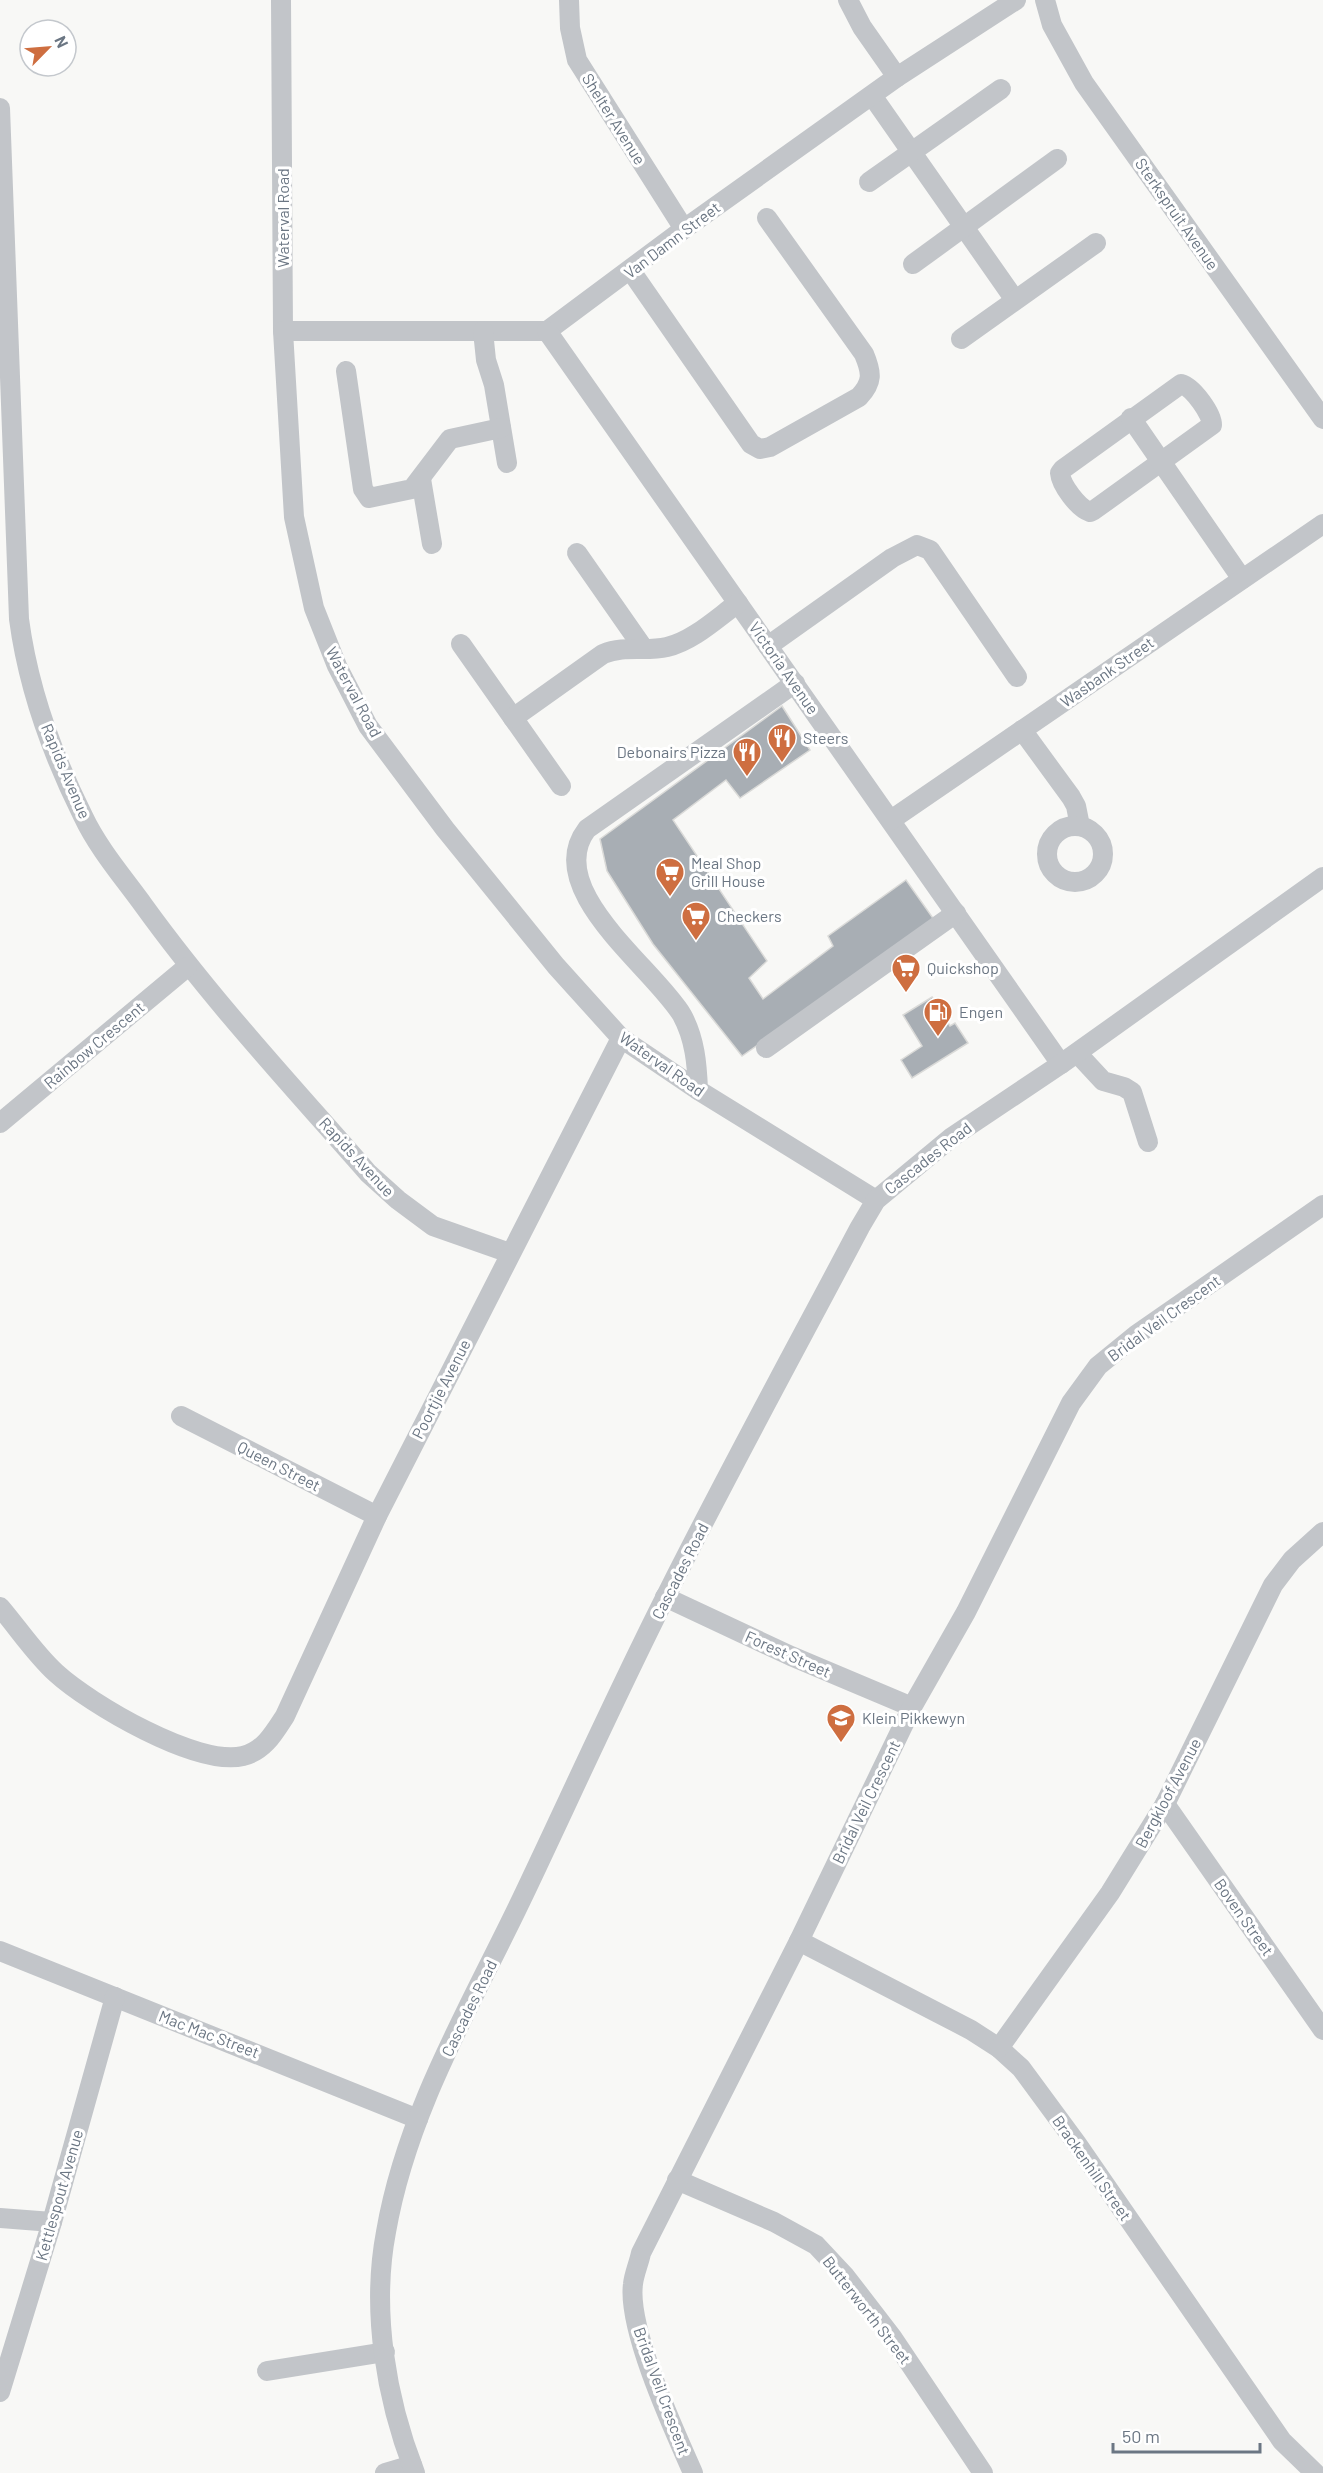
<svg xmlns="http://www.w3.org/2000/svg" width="1323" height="2473" font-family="Barlow,sans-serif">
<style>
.building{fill:#a8aeb4;stroke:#dadad8;stroke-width:1.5}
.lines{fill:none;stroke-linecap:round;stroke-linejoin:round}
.minor{stroke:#c2c5c9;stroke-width:20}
.labels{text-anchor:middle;stroke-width:6;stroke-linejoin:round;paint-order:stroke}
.street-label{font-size:16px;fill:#6b7683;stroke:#fff}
.poi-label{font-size:16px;fill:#6b7683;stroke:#fff;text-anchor:start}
</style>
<rect width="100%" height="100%" fill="#f8f8f6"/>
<g class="building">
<path d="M782,706L810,750L740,798L726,780L673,820L767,961L749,978L763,999L833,946L828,936L906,880L935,921L742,1056L653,944L607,871L600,839Z"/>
<path d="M932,997L950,1026L955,1023L968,1043L912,1078L901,1060L922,1046L903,1015Z"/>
</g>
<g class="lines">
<g class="minor">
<path d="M281,0L283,331L294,517L314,608L337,666L368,726L445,829L556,966L621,1038L698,1090L876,1200"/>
<path d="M569,0L570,28L577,60L684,229"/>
<path d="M848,0L862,27L897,77"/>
<path d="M1045,0L1052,25L1084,83L1323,419"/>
<path d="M873,97L1015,300"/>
<path d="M0,108L19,619C28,687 52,754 83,816C98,848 123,877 144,906C212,1000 291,1085 368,1173L398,1200L433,1226L510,1253"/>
<path d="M869,182L1001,89"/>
<path d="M913,264L1057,159"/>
<path d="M631,271L751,444L760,449L770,447L859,397C873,382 872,373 864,354L767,218"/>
<path d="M283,331H547L684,229L897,77L1016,0"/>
<path d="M483,331L486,360L494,385L507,463"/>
<path d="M547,331L1061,1064"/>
<path d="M961,339L1096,243"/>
<path d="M346,371L363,489L369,498L412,489L450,439L501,428"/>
<path d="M1181,384C1193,387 1212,414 1212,425L1094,510L1090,512C1078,508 1061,485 1060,473L1063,469Z"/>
<path d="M1131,418L1242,579"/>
<path d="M421,479L432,544"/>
<path d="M577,553L644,649"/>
<path d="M461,644L561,786"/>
<path d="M768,646L892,558L917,545L930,550L1017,677"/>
<path d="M513,718L603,654C625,645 646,652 667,647C693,641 717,618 738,603"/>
<path d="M1022,730L1071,797L1076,806L1080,826"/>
<path d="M891,820L1323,524"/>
<circle cx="1075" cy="854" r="28"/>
<path d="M766,1048L956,913"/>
<path d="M1077,1053L1103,1081L1124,1087L1132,1092L1148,1142"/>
<path d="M698,1090C697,1064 695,1039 682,1015C654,968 541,889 587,829L795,683"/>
<path d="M0,1123L187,967"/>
<path d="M181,1416L377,1516"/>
<path d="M665,1597L791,1656L912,1707"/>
<path d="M0,1607C18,1628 35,1654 56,1673C90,1704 197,1767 243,1756C264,1751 274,1733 285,1716L377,1516L621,1038"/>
<path d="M1165,1804L1323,2030"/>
<path d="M799,1941L971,2030L999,2048L1021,2068L1077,2144L1282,2441L1315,2473"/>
<path d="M0,1951L418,2119"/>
<path d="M999,2048L1110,1893L1165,1804L1273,1585L1292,1560L1323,1532"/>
<path d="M677,2180L774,2222L816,2245L845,2276L892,2337L983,2473"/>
<path d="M0,2218L52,2222"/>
<path d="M267,2371L385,2352"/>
<path d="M0,2392L52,2222L115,1997"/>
<path d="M385,2473L412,2465"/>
<path d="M415,2473C386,2399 371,2311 386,2232C407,2110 473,2002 525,1892C572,1793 617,1693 666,1596C728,1472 795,1350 860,1227L876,1200L952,1137L1061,1064L1323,877"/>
<path d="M693,2473C674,2430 627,2329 633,2284C634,2274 639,2263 641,2253L799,1941L912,1707L966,1612L1071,1403L1098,1366L1136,1335L1323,1205"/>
</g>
</g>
<defs>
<g id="restaurant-pin" transform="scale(1.5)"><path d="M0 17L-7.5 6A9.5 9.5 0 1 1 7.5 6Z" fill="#ce6e40" stroke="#fff"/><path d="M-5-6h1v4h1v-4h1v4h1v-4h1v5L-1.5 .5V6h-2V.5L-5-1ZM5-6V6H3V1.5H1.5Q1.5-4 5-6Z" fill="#fff"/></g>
<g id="supermarket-pin" transform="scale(1.5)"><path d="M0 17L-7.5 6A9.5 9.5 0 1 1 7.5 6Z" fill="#ce6e40" stroke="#fff"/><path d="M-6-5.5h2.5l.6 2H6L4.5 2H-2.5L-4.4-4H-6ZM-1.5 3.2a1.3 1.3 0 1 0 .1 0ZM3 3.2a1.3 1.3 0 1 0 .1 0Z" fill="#fff"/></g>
<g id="fuel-pin" transform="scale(1.5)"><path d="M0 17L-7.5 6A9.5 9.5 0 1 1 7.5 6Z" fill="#ce6e40" stroke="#fff"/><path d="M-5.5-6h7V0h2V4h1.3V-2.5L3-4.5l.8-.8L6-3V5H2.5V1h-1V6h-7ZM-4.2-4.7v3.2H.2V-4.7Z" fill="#fff"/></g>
<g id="school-pin" transform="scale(1.5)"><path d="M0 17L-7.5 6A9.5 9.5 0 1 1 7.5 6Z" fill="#ce6e40" stroke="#fff"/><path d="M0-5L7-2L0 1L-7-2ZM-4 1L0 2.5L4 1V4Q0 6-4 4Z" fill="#fff"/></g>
</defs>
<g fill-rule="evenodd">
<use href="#restaurant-pin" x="782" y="738"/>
<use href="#restaurant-pin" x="747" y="752"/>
<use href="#supermarket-pin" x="670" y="872"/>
<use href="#supermarket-pin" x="696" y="916"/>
<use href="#supermarket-pin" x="906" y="968"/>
<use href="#fuel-pin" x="938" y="1012"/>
<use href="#school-pin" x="841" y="1718"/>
</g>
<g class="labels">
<g class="street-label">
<text transform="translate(614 119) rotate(58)" y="6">Shelter Avenue</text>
<text transform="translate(1177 214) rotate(55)" y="6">Sterkspruit Avenue</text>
<text transform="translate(283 218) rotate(-90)" y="6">Waterval Road</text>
<text transform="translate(672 240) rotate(-37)" y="6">Van Damn Street</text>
<text transform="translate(784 668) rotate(55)" y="6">Victoria Avenue</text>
<text transform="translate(1107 672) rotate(-35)" y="6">Wasbank Street</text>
<text transform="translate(354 692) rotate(62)" y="6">Waterval Road</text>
<text transform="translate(66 771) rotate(67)" y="6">Rapids Avenue</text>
<text transform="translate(94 1045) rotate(-40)" y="6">Rainbow Crescent</text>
<text transform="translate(662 1064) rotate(35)" y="6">Waterval Road</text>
<text transform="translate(357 1157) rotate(47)" y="6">Rapids Avenue</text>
<text transform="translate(928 1158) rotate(-38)" y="6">Cascades Road</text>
<text transform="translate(1164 1318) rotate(-36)" y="6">Bridal Veil Crescent</text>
<text transform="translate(441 1389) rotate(-63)" y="6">Poortjie Avenue</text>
<text transform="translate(279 1466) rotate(27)" y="6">Queen Street</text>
<text transform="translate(680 1571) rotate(-63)" y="6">Cascades Road</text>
<text transform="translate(788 1654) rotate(24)" y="6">Forest Street</text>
<text transform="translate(1168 1793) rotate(-62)" y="6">Bergkloof Avenue</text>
<text transform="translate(866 1802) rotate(-64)" y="6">Bridal Veil Crescent</text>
<text transform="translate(1244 1917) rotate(55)" y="6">Boven Street</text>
<text transform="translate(469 2008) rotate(-64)" y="6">Cascades Road</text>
<text transform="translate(209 2034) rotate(21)" y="6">Mac Mac Street</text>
<text transform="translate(1092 2168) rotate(55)" y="6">Brackenhill Street</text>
<text transform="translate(59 2195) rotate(-74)" y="6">Kettlespout Avenue</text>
<text transform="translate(867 2310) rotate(52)" y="6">Butterworth Street</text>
<text transform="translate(662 2391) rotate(70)" y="6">Bridal Veil Crescent</text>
</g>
<g class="poi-label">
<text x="803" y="744">Steers</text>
<text x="726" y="758" text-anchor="end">Debonairs Pizza</text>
<text x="691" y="869">Meal Shop<tspan x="691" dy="18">Grill House</tspan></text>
<text x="717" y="922">Checkers</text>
<text x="927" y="974">Quickshop</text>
<text x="959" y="1018">Engen</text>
<text x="862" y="1724">Klein Pikkewyn</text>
</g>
</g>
<g transform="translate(48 48) rotate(65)"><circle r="28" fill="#ffffff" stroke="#c4c8cd" stroke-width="1.5"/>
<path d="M0-4.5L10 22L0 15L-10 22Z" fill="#ce6e40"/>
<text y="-9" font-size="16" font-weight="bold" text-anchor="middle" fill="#6b7683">N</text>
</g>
<path d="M1113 2443v9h147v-9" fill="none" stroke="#6b7683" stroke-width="3"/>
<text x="1122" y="2443" font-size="18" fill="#6b7683" stroke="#ffffff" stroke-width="4.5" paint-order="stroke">50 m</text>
</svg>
